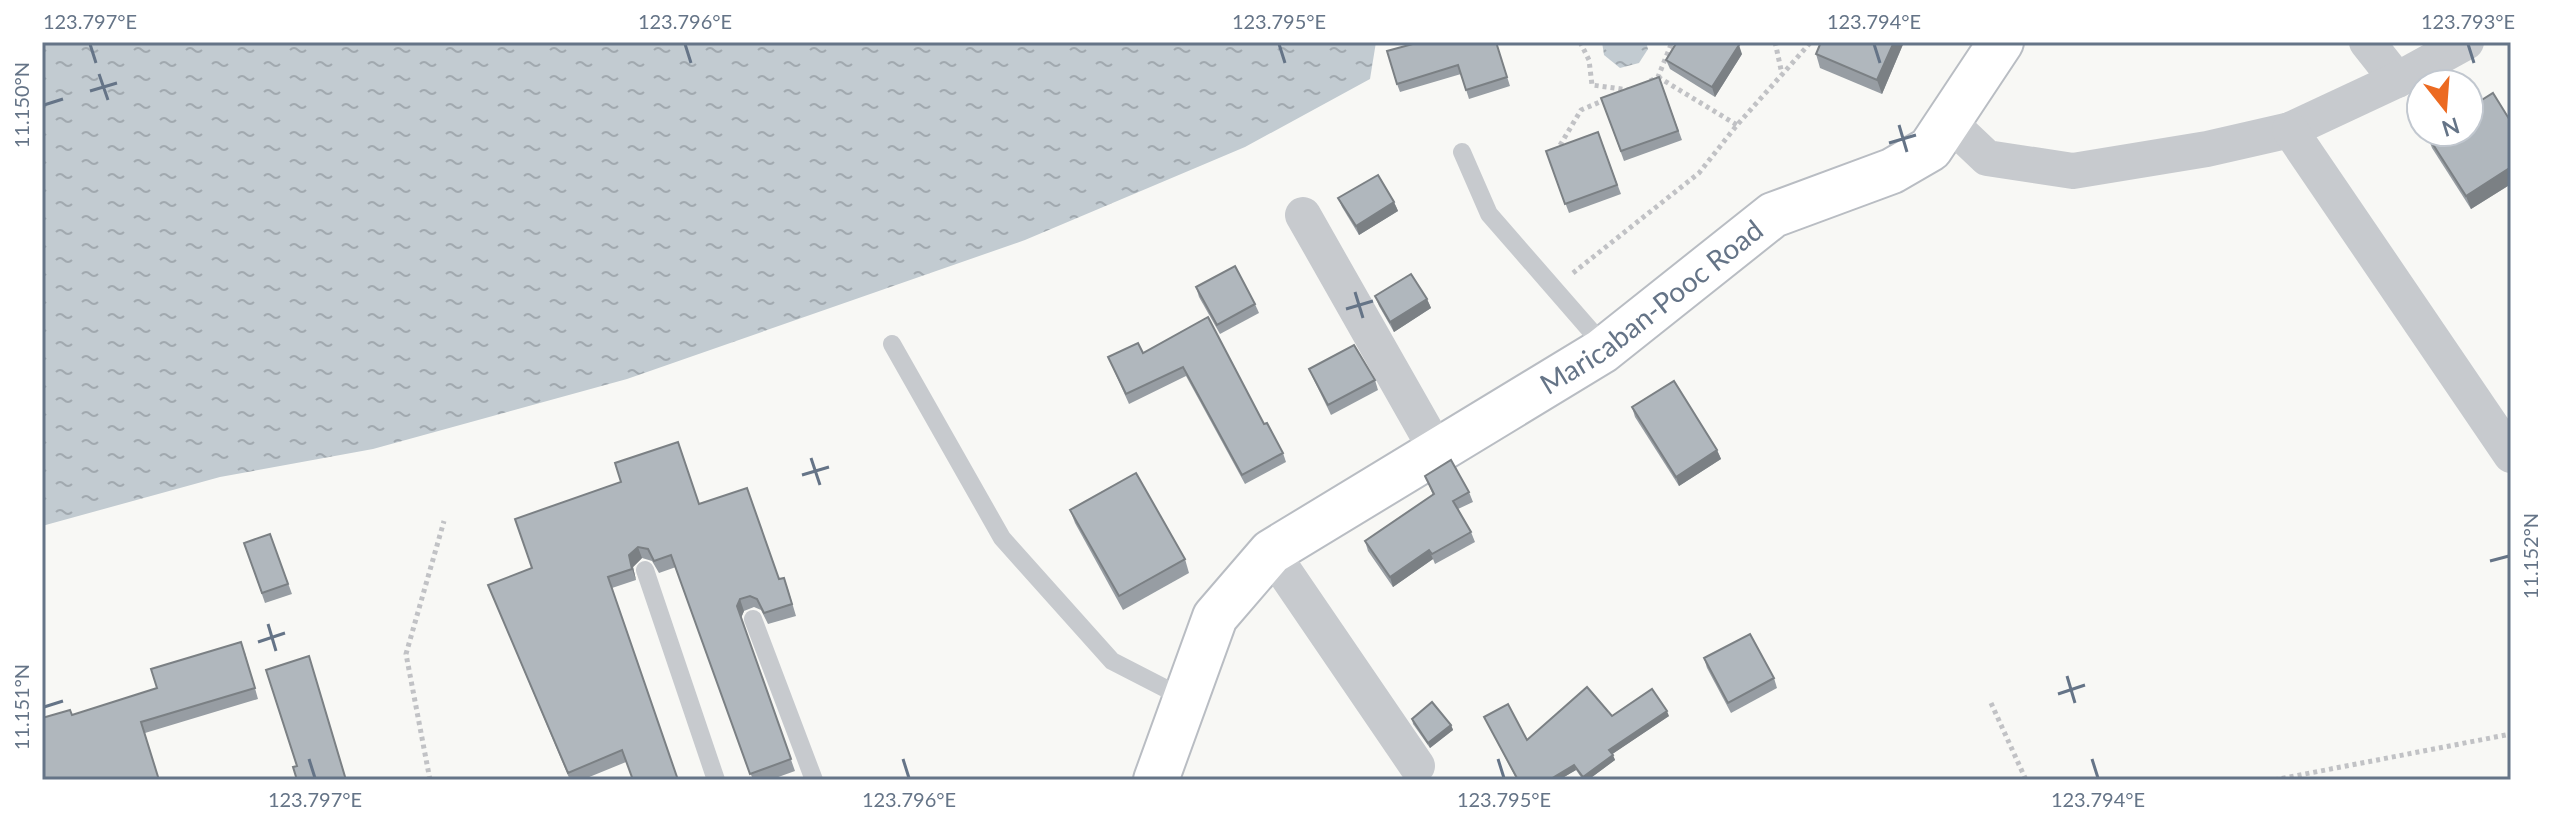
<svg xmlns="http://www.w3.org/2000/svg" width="2553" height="822" font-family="Lato,sans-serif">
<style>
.water{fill:url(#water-ripples)}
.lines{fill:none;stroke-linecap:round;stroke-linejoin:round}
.secondary-casing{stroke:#b9bdc3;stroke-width:48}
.path{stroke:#c1c2c5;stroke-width:5;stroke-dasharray:4 4;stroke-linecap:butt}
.lane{stroke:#c7cace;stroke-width:18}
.street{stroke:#c7cace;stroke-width:36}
.secondary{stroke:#fff;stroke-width:44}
.wall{fill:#979da3}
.shaded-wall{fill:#7b8084}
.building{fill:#b0b7bd;stroke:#7b8084;stroke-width:2}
.ticks{fill:none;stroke:#657487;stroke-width:3}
.labels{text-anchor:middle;stroke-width:8;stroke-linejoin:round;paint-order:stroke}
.street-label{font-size:28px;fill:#657487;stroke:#fff}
.neatline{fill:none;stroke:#657487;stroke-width:3}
.ticks-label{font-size:20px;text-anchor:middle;fill:#657487}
</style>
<defs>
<pattern id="water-ripples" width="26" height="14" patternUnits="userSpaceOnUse" patternTransform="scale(2)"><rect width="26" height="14" fill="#c2cbd1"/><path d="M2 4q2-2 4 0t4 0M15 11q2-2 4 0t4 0" fill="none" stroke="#a1a9af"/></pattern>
</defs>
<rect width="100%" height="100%" fill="#f8f8f5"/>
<g class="water">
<path d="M42,42H1376L1370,79L1245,147L1025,240L627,379L373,449L220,477L42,526Z"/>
<path d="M1602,42H1646L1648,49L1639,63L1620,68L1604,55Z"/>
</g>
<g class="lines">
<g class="secondary-casing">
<g id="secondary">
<path id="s1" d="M1156,780L1215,617L1271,552L1602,351L1773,215L1892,171L1930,149L2001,42"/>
</g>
</g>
<g class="path">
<path d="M1580,42L1589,60L1592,85L1629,90"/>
<path d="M1775,42L1782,74"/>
<path d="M1658,77L1737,125"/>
<path d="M1650,81L1658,77L1672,42"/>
<path d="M1556,152L1581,110L1607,99"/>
<path d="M1573,273L1699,173L1737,125L1811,42"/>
<path d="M1991,703L2026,780"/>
<path d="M430,780L406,654L444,521"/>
<path d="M2274,780L2511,734"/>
</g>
<g class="lane">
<path d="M1462,152L1489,214L1591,331L1602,351"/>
<path d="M892,344L1002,538L1112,661L1184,698"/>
<path d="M645,570L716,780"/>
<path d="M753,619L814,780"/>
</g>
<g class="street">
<path d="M2367,42L2397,80"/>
<path d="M1949,122L1987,158L2073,171L2207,149L2290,130L2397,80L2466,42"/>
<path d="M2290,130L2511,455"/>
<path d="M1303,215L1437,451"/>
<path d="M1271,552L1417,766"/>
</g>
<use href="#secondary" class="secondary"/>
</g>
<g class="wall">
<path d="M1496,42L1510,86L1469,99L1461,74L1400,92L1397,84Z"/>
<path d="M1904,42L1882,94L1820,68L1816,54Z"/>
<path d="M1742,54L1715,97L1670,69L1666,60Z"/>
<path d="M1659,77L1682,140L1624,161L1601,98Z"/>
<path d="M2511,122V184L2471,209L2432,148L2427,135Z"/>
<path d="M1598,132L1621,194L1569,213L1546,151Z"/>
<path d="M1338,198L1394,202L1398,211L1359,235L1342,207Z"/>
<path d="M1196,287L1255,304L1259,313L1220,334L1199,297Z"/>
<path d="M1375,296L1427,299L1431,308L1394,332L1379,306Z"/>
<path d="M1208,317L1264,424L1283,453L1286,462L1245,484L1186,376L1129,404L1108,357L1143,353Z"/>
<path d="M1309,369L1375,380L1378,390L1331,415L1313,378Z"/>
<path d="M1632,407L1717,450L1721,459L1679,486L1635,417Z"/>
<path d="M1425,476L1469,492L1473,502L1458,509L1471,532L1475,542L1435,564L1433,559L1393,587L1368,551L1365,541L1433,495Z"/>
<path d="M699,504L779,579L784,578L788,589L796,616L768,624L761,610L754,607L744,611L741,618L795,771L770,780H753L676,567L659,573L652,561L642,558L633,567L636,580L612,588L626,762L582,780H570L488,585Z"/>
<path d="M1070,510L1185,559L1189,573L1123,610L1075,523Z"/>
<path d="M270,534L292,594L265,603L244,543Z"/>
<path d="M245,653L258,699L145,733L72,715L157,688Z"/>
<path d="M1704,658L1774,678L1777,688L1731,713L1707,668Z"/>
<path d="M1612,716H1669L1612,754L1615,760L1588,780H1583L1576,770L1559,780H1517L1484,717L1527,740Z"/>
<path d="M1412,719L1451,725L1453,730L1430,748L1413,724Z"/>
</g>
<g class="shaded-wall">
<path d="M1894,42H1904L1882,94L1877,80Z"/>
<path d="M1739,45L1742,54L1715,97L1712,87Z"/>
<path d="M2511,167V184L2471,209L2466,196Z"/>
<path d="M1394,202L1398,211L1359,235L1356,226Z"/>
<path d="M1427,299L1431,308L1394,332L1390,322Z"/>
<path d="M1717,450L1721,459L1679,486L1676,477Z"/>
<path d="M638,547L642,558L633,567L636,580L632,569L629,555Z"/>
<path d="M1429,550L1433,559L1393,587L1390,577Z"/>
<path d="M740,599L744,611L741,618L795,771L737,606Z"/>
<path d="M1667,711L1669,716L1611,755L1609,750Z"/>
<path d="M1451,725L1453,730L1430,748L1428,743Z"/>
<path d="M1613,755L1615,760L1588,780H1584L1583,777Z"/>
<path d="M1574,765L1576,770L1559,780H1549Z"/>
</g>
<g class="building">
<path d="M1420,42H1496L1507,77L1466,90L1458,65L1397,84L1387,51Z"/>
<path d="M1677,42H1734L1739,45L1712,87L1666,60Z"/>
<path d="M1821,42H1894L1877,80L1816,54Z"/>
<path d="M1659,77L1678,131L1621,151L1601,98Z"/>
<path d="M2493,93L2511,122V167L2466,196L2427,135L2432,132H2469V108Z"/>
<path d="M1598,132L1617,185L1565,204L1546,151Z"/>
<path d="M1378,175L1394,202L1356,226L1338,198Z"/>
<path d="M1235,266L1255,304L1217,325L1196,287Z"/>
<path d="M1411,274L1427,299L1390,322L1375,296Z"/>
<path d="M1208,317L1264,424L1267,423L1283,453L1242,475L1183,367L1126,394L1108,357L1138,343L1143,353Z"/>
<path d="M1354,345L1375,380L1328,405L1309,369Z"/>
<path d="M1674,381L1717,450L1676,477L1632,407Z"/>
<path d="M678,442L699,504L747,488L779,579L784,578L792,604L764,613L757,599L750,596L740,599L737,606L791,759L750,774L671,555L654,561L648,549L638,547L629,555L632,569L608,577L678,780H633L622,750L568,773L488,585L532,568L515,519L621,482L615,463Z"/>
<path d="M1451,460L1469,492L1453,501L1471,532L1432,554L1429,550L1390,577L1365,541L1434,494L1425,476Z"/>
<path d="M1136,473L1185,559L1119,596L1070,510Z"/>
<path d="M270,534L288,584L262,593L244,543Z"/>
<path d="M1750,634L1774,678L1728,703L1704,658Z"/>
<path d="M241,642L255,688L141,722L159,780H43L42,718L70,710L72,715L157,688L151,669Z"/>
<path d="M309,656L346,780H297L293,767L297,766L266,670Z"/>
<path d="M1587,687L1612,716L1652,689L1667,711L1609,750L1613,755L1583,777L1574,765L1549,780H1518L1484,717L1508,704L1527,740Z"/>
<path d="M1432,702L1451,725L1428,743L1412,719Z"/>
</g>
<path class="ticks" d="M90,44L96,63M685,44L691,63M1279,44L1285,63M1874,44L1880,63M2468,44L2474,63M99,74L108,100M90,91L117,83M44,105L63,99M1899,125L1907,152M1889,143L1916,135M1355,292L1363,318M1346,309L1373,301M811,458L820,485M802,475L829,467M2490,561L2509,556M268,624L276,651M258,642L285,633M2067,676L2075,703M2058,694L2085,685M44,707L63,701M309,759L315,778M903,759L909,778M1498,759L1504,778M2092,759L2098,778"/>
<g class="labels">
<g class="street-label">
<text dy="10" stroke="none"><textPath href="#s1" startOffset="712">Maricaban-Pooc Road</textPath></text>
</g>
</g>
<rect width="2553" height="822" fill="none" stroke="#ffffff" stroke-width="88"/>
<g transform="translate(2445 108) rotate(163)"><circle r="38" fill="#ffffff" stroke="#c1c7cf" stroke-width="2"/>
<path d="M0-6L14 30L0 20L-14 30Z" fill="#ec6a21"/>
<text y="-12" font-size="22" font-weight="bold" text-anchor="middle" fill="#657487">N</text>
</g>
<rect x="44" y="44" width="2465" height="734" class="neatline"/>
<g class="ticks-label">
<text x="90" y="29">123.797°E</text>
<text x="685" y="29">123.796°E</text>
<text x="1279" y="29">123.795°E</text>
<text x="1874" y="29">123.794°E</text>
<text x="2468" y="29">123.793°E</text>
<text transform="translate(22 105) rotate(-90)" y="7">11.150°N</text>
<text transform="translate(2531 556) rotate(-90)" y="7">11.152°N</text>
<text transform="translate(22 707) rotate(-90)" y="7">11.151°N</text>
<text x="315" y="807">123.797°E</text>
<text x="909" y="807">123.796°E</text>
<text x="1504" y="807">123.795°E</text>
<text x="2098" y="807">123.794°E</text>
</g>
</svg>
